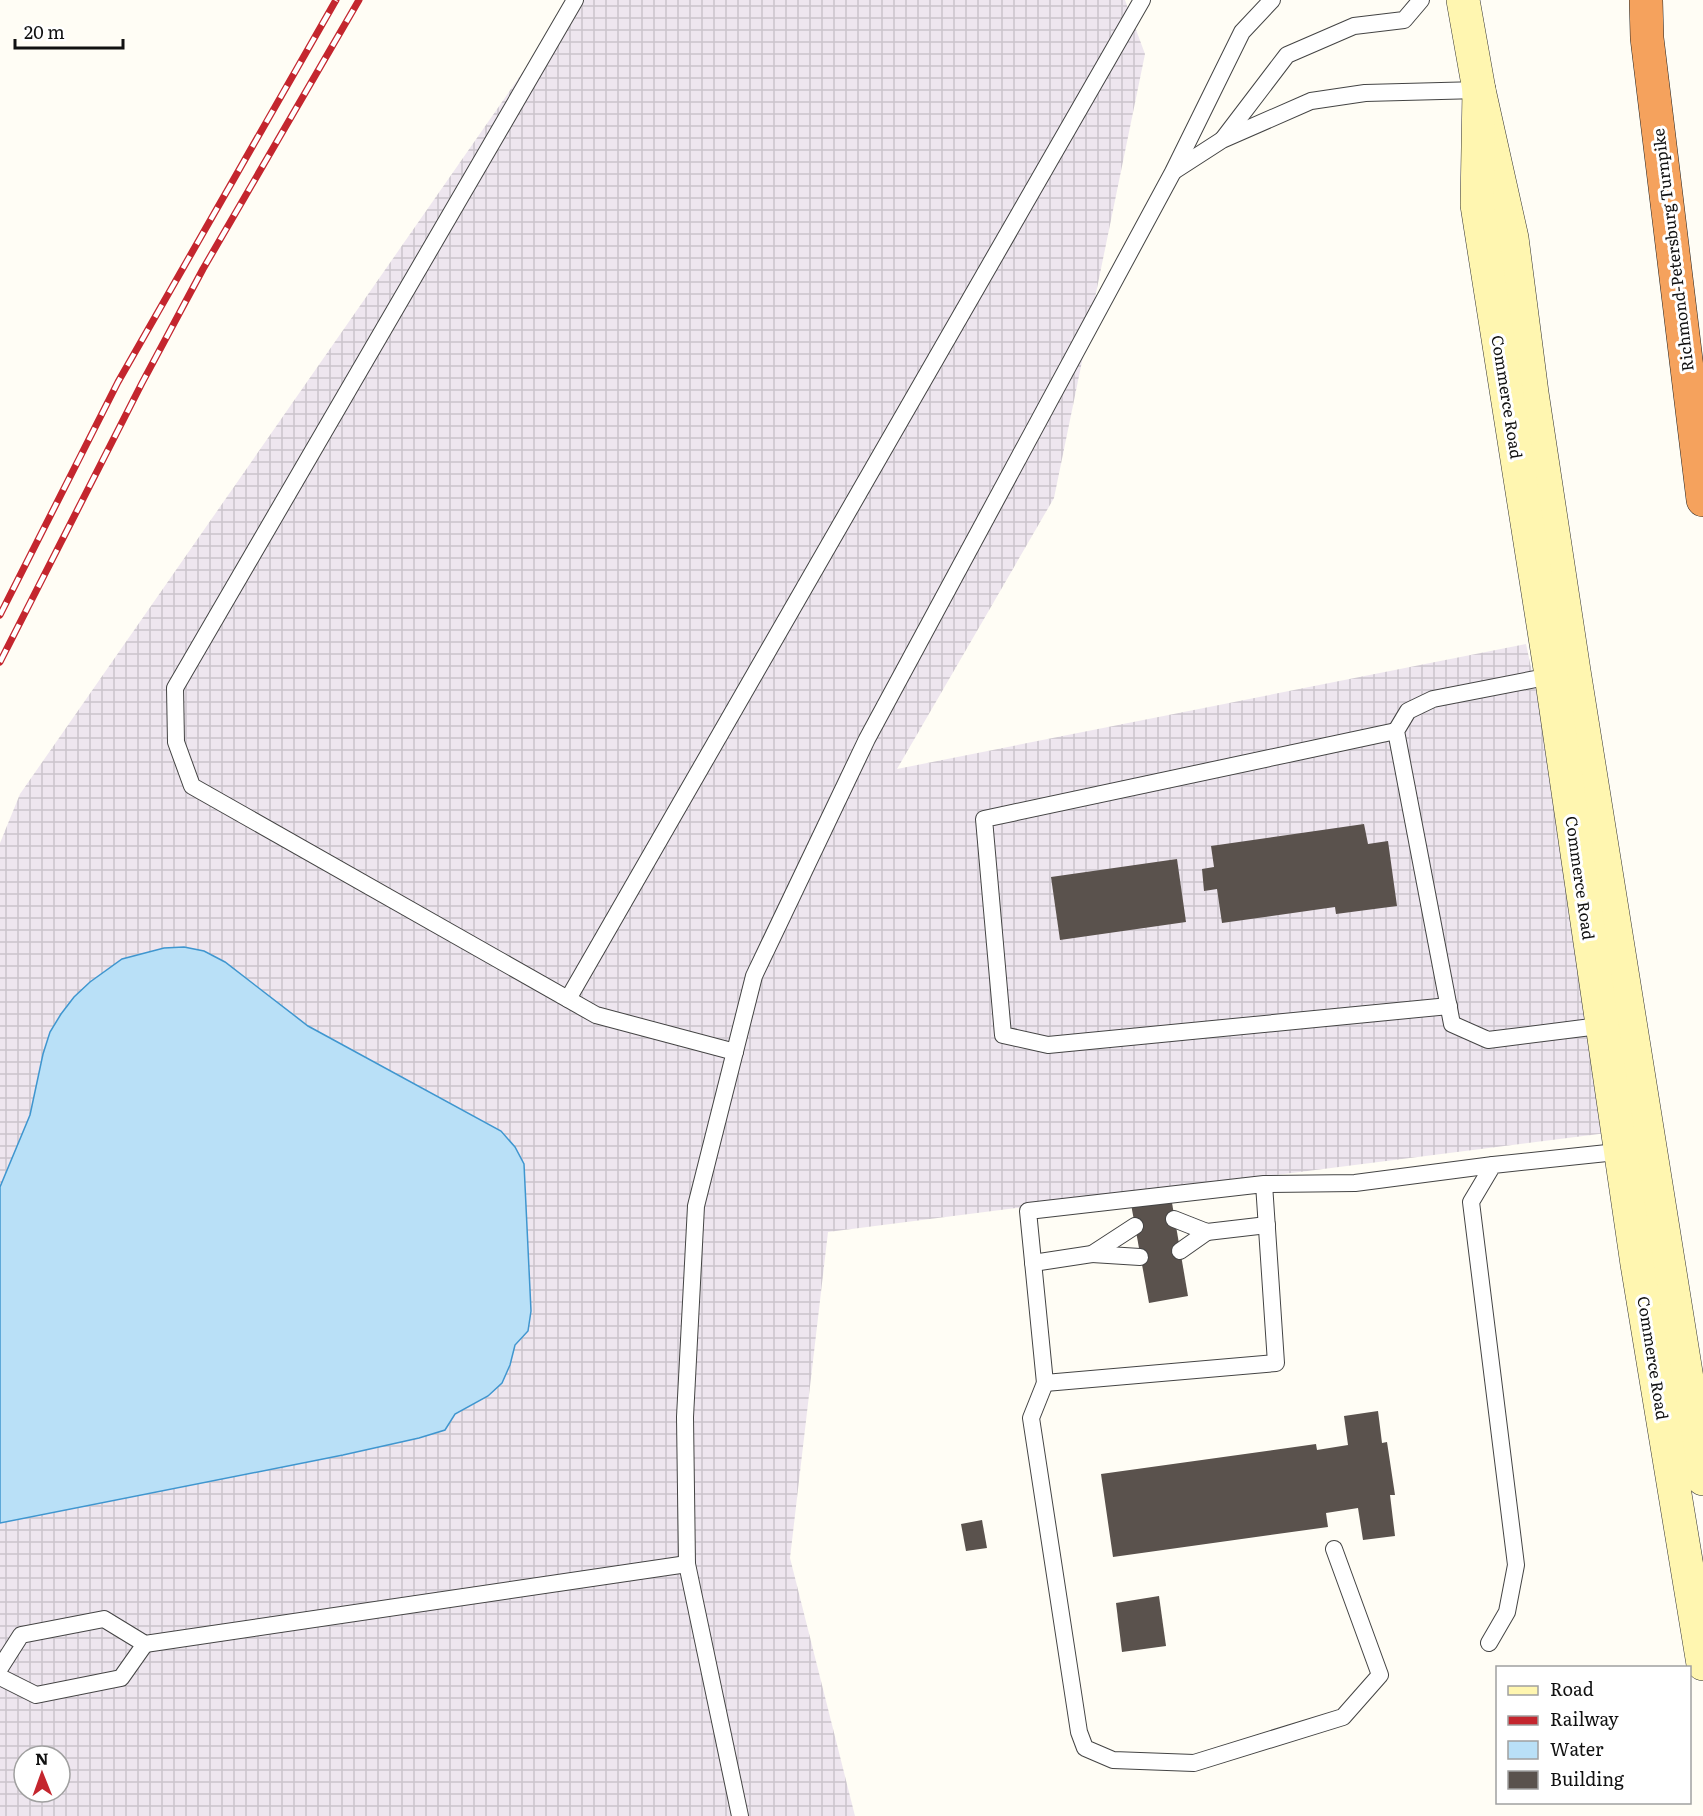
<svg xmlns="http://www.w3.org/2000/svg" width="1703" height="1816" font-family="Literata,serif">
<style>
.industrial{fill:url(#industrial-grid);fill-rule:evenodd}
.water{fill:#b9e0f7;stroke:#3f96cf;stroke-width:1.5}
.building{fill:#5a524d}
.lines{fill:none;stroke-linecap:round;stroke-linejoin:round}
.service-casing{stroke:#444;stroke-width:18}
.secondary-casing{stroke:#333;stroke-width:34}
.motorway-casing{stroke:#222;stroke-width:34}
.service{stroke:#fff;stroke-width:16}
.secondary{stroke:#fff6b0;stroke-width:33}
.motorway{stroke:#f5a25d;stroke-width:33}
.rail-casing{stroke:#c4262e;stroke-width:7}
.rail{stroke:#fff;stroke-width:4.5;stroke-dasharray:14;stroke-linecap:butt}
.labels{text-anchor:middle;stroke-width:6;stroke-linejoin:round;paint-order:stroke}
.street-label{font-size:16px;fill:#111;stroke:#fff}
</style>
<defs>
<pattern id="industrial-grid" width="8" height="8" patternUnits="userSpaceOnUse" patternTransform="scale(1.5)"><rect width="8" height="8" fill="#eee6ef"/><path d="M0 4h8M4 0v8" fill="none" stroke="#cbc4cc"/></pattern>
</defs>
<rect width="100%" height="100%" fill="#fffdf5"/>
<path class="industrial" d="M573,0H1125L1145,54L1054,498L897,769L1526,644L1591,948L1607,1133L828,1232L790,1558L855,1816H0V843L20,794ZM24,1756H60V1792H24Z"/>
<path class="water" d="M184,947L204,951L225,962L308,1026L501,1131L515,1147L524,1164L531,1311L528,1331L515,1345L510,1365L502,1383L488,1396L455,1414L445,1430L419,1438L343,1455L0,1523V1187L30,1115L43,1054L50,1032L61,1014L74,997L90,982L122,959L164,948Z"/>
<g class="building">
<path d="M1364,824L1368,844L1388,841L1397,906L1336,914L1335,907L1222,923L1217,889L1204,891L1202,869L1214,867L1211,846Z"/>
<path d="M1177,859L1186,922L1060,940L1051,877Z"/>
<path d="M1171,1197L1188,1296L1149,1303L1131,1204Z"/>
<path d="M1378,1411L1382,1443L1387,1442L1395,1495H1390L1395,1536L1363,1540L1358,1508L1326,1513L1328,1527L1113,1557L1101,1474L1316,1444L1317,1450L1348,1445L1344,1416Z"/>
<path d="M982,1520L987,1548L966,1551L961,1524Z"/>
<path d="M1159,1596L1166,1646L1122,1652L1116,1603Z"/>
</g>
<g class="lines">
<g class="service-casing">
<g id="service">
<path d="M575,0L175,688L176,742L192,786L596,1015L735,1052"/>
<path d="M1223,139L1287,55L1354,26L1404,20L1421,0"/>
<path d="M1174,171L1222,140L1311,101L1365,93L1479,90"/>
<path d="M1556,675L1433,699L1408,711L1396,731L1452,1024L1488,1040L1607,1025"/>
<path d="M1396,731L984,819L1003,1035L1048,1045L1449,1006"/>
<path d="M568,999L1142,0"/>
<path d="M1264,1184L1028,1211L1045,1383L1276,1363L1264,1184L1355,1183L1493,1165"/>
<path d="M1174,1219L1207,1232L1267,1225"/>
<path d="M1180,1251L1207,1232"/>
<path d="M1092,1254L1140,1257"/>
<path d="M1033,1263L1092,1254L1135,1226"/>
<path d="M1045,1383L1031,1418L1079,1732L1085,1748L1113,1760L1194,1763L1343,1717L1380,1675L1334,1549"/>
<path d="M1489,1643L1507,1612L1516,1565L1471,1202L1493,1165L1626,1151"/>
<path d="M0,1668L21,1635L104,1619L145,1644L687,1564"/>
<path d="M0,1677L36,1695L121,1678L145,1644"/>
<path d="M740,1816L687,1564L685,1417L696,1206L754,976L867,739L1173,172L1242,32L1272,0"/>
</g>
</g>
<g class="secondary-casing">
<g id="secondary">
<path d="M1463,0L1479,90L1512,238L1532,393L1574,671L1703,1479"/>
<path d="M1479,90L1477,205L1551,675L1637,1264L1703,1664"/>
</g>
</g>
<g class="motorway-casing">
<path id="motorway" d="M1646,0L1647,38L1703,500"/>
</g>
<use href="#service" class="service"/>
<use href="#secondary" class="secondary"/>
<use href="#motorway" class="motorway"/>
<g class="rail-casing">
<g id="rail">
<path d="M0,615L118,382L336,0"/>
<path d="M0,662L142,383L203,269L359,0"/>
</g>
</g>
<use href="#rail" class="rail"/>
</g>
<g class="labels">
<g class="street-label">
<text transform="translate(1673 250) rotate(-97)" y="6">Richmond-Petersburg Turnpike</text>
<text transform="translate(1507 397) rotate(81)" y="6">Commerce Road</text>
<text transform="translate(1580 878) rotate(82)" y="6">Commerce Road</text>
<text transform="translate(1653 1358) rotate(81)" y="6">Commerce Road</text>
</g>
</g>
<rect x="1496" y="1666" width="195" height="138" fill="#ffffff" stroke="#a0a0a0" stroke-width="1.5"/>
<rect x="1508" y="1686" width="30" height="9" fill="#fff6b0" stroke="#a0a0a0" stroke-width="1.5"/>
<text x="1550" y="1696" font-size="18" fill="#111111">Road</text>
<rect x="1508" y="1716" width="30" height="9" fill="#c4262e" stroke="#a0a0a0" stroke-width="1.5"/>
<text x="1550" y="1726" font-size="18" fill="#111111">Railway</text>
<rect x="1508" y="1741" width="30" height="18" fill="#b9e0f7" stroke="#a0a0a0" stroke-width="1.5"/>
<text x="1550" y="1756" font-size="18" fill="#111111">Water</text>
<rect x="1508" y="1771" width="30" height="18" fill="#5a524d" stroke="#a0a0a0" stroke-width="1.5"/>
<text x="1550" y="1786" font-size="18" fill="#111111">Building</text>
<g transform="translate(42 1774) rotate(359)"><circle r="28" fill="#ffffff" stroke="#a0a0a0" stroke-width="1.5"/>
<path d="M0-4.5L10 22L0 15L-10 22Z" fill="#c4262e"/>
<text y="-9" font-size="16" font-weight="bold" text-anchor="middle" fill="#111111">N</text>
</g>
<path d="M15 39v9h108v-9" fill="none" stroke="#111111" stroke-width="3"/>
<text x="24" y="39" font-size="18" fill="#111111" stroke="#ffffff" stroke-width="4.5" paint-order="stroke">20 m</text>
</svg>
